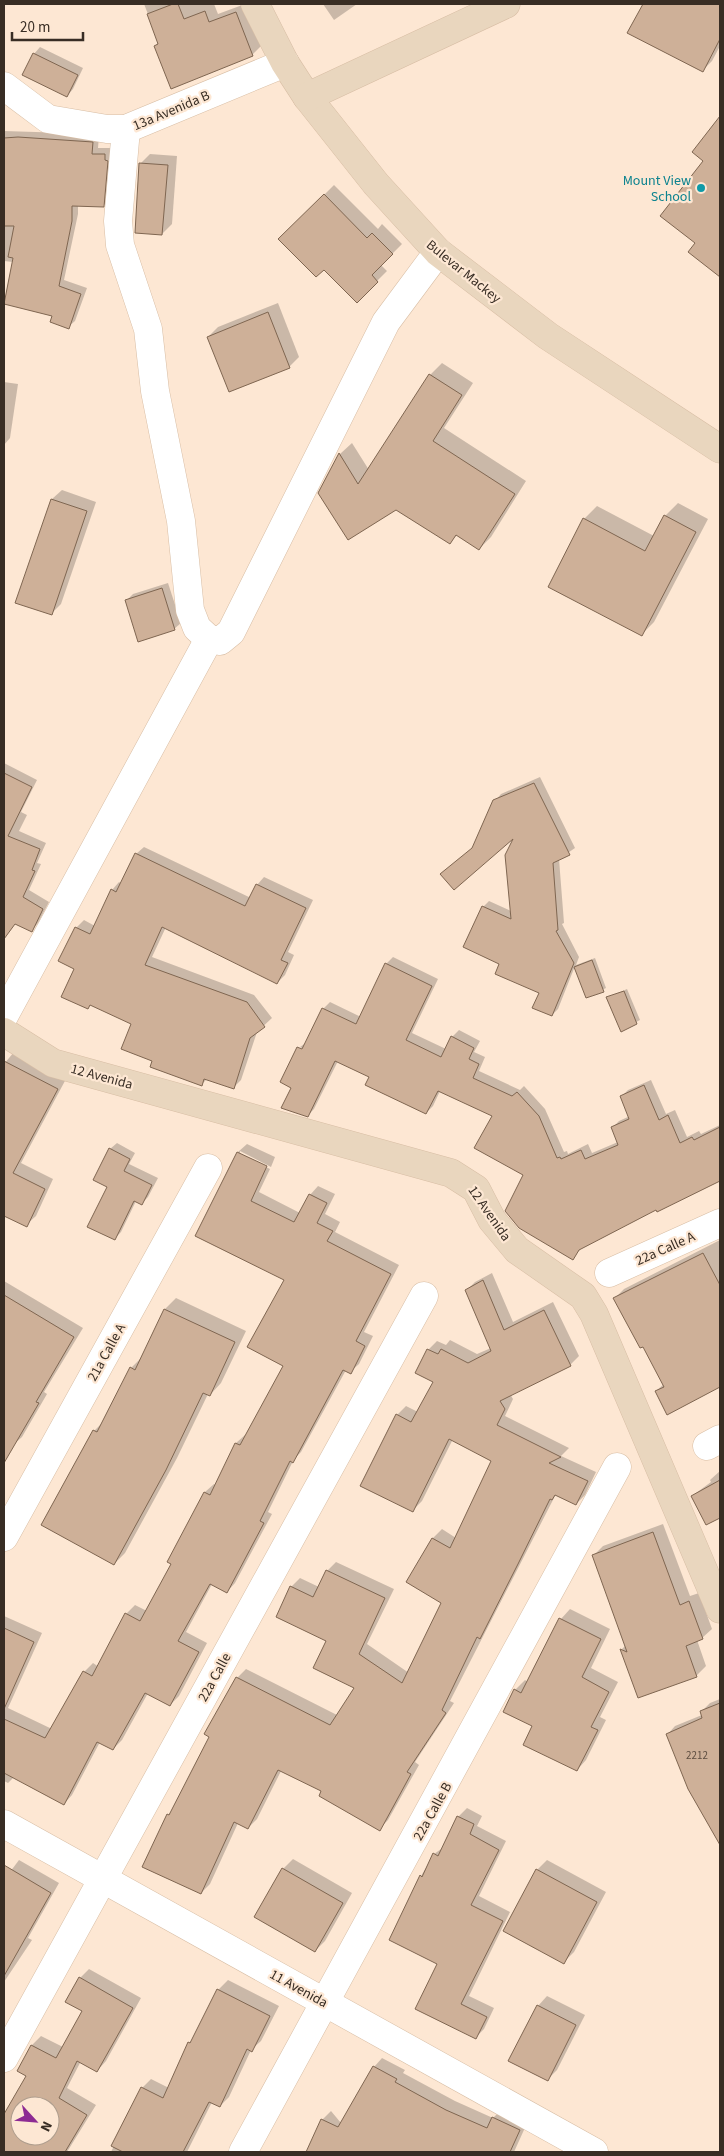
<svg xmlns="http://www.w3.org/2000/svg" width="724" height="2156" font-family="'Source Sans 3',sans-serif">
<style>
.shadow{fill:#0003;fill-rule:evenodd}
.building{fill:#ceb098;stroke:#7f6651;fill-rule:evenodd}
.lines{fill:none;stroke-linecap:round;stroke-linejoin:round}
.street-casing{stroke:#d8bea5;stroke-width:29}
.secondary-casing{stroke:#d8bea5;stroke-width:29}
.street{stroke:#fff;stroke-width:28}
.secondary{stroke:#e9d6be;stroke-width:28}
.culture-dot{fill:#0f9aa8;stroke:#fde7d3;stroke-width:2}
.labels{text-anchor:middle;stroke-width:4.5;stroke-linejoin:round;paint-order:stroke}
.number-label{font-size:11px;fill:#5e4e41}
.street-label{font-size:14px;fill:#382d24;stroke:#fde7d3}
.culture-label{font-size:14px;fill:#0d838f;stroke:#fde7d3;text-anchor:end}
</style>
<rect width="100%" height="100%" fill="#fde7d3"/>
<g class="shadow">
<path d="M144,4H214L218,14L245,4L261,46L252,55L155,46L159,42Z"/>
<path d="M323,4H357L334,20Z"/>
<path d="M644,4H720V46L712,61L702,71L629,33Z"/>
<path d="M40,47L83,68L73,89L67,96L34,54Z"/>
<path d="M720,118V275L690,252L697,243L705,160L694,152Z"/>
<path d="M4,131L68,133L99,136L98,148H111L110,199L103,206L78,205V214L64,280L87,288L75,321L68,327L53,315L4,303L13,262L4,261Z"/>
<path d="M150,154L177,156L172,224L162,234L140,164Z"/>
<path d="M334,185L378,229L382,224L402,244L381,265L387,271L357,301L324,268L280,239Z"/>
<path d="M278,303L299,357L289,367L208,337L218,327Z"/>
<path d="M442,363L473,383L444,428L526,481L491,537L479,549L457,535L450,542L396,508L319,493L340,454L352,443L369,470L430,375Z"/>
<path d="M4,382L18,384L10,438L4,445Z"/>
<path d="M62,490L96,502L61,604L51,614L52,499Z"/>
<path d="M678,503L708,519L654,622L642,634L584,519L597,506L654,536L665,516Z"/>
<path d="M168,583L181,623L174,629L126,601L133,594Z"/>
<path d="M4,763L37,780L21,812L27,815L19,831L46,843L37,863L41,864L29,890L49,902L38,923L32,930L15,922L4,934Z"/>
<path d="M540,777L575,848L559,859L564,923L562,924L579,957L576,965L595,958L606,988L587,997L575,966L558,1009L552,1015L540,992L501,963L483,907L489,901L511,911L517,834L474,847L495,801L501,794Z"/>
<path d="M144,847L251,898L257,885L264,877L313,900L288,952L294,955L285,975L277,983L166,927L152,957L254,995L272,1018L257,1032L241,1080L233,1088L207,1079L202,1084L154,1060L132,1023L91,1004L88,1008L75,968L76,928L84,920L95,926L112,890L119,882L122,884L136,854Z"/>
<path d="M393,957L438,979L412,1033L446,1049L452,1037L459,1030L480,1041L474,1052L485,1057L479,1071L520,1090L524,1086L545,1109L564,1152L567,1151L568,1154L588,1144L592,1153L618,1142L612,1128L619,1121L630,1116L621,1097L628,1090L651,1080L666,1114L675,1110L687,1137L699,1131L701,1134L720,1125V1180L658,1211L657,1208L583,1246L573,1258L524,1174L493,1115L440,1091L433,1106L426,1113L371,1077L338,1061L314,1109L307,1116L292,1087L298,1048L308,1051L300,1047L307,1042L323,1009L330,1002L361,1017L386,964Z"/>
<path d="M627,989L640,1020L621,1030L607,998Z"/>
<path d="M14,1052L66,1079L21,1163L53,1179L36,1216L26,1225L4,1214V1064Z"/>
<path d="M117,1143L135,1153L129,1164L158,1178L148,1197L141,1204L136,1201L121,1232L114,1239L108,1187L110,1149Z"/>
<path d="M247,1144L275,1157L271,1167L240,1151V1154L270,1169L259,1192L300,1213L310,1195L318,1186L335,1194L325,1214L340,1222L335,1232L399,1265L364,1332L373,1336L359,1364L350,1372L346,1370L301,1452L294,1459L268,1512L272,1514L235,1583L227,1592L212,1584L186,1632L207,1643L179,1696L170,1705L148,1693L122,1740L113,1749L100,1742L72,1795L64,1804L14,1777L8,1783L4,1781V1616L42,1633L8,1708L52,1729L84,1672L93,1663L99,1667L126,1614L135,1605L147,1611L173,1563L169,1561L205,1492L214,1484L216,1485L236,1443L245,1435L247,1436L285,1365L286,1280L197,1235L238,1152Z"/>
<path d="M720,1240V1386L667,1414L656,1391L664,1384L644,1345L615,1298L624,1289Z"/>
<path d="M492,1273L513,1322L553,1302L579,1356L570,1365L510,1394L513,1399L505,1416L569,1448L561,1456L596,1472L585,1495L576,1504L556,1494L555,1496L450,1701L454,1703L415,1762L419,1765L388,1820L379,1829L323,1791L281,1771L257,1819L248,1828L238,1823L210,1884L201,1893L168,1815L173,1810L211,1737L237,1678L246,1669L337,1715L356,1688L291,1587L300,1578L319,1587L327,1571L336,1562L394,1589L367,1644L409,1673L443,1603L407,1582L433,1538L442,1529L456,1538L493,1460L453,1439L422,1501L413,1510L397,1415L406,1406L418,1412L434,1381L428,1350L437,1341L446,1345L450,1340L477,1354L491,1348L466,1291L475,1282Z"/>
<path d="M4,1281L83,1328L44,1392L47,1394L22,1437L12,1446L4,1441Z"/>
<path d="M176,1298L246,1331L221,1383L210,1395L208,1394L177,1458L125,1553L114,1564L94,1431L105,1420L131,1368L143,1356L165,1309Z"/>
<path d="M720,1471V1516L706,1523L692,1496L711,1482L710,1480Z"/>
<path d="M663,1524L690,1596L699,1593L712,1629L702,1638L697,1640L706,1666L696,1676L638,1697L622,1649L626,1645L593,1556L603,1546Z"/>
<path d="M570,1609L610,1629L591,1668L618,1682L600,1717L606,1720L586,1760L577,1770L534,1725L515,1690L525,1680L528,1682L561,1619Z"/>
<path d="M720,1699V1834L716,1836L667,1735L675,1726L702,1715L701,1712L710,1703Z"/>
<path d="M467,1808L482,1816L477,1826L506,1841L479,1896L510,1912L469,1996L494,2008L484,2029L476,2037L439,1963L421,1876L434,1854L444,1847L458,1817Z"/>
<path d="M293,1859L352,1893L325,1941L315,1951L283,1869Z"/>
<path d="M19,1860L59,1883L28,1938L32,1940L4,1982V1880Z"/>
<path d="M547,1860L606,1892L574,1952L564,1962L537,1870Z"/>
<path d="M89,1969L141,1998L106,2061L97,2071L81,2061L67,2088L96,2105L67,2152H4V2116L28,2076L19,2071L32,2045L41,2036L63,2047L83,2011L80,1978ZM20,2106H50V2136H20Z"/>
<path d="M228,1980L279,2006L261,2041L251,2050L229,2097L220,2106L212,2102L187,2152H111L142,2088L151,2079L169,2088L189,2043L194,2038L218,1990Z"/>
<path d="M547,1996L585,2015L557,2070L548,2079L538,2006Z"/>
<path d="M382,2058L405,2070L403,2073L455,2101L493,2118L502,2109L528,2121L514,2152H307L323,2119L331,2111L341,2123L374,2067Z"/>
</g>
<g class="building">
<path d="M173,4H178L184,19L205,11L209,22L236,12L253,56L171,89L154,46L158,44L147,14Z"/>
<path d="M643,4H720V39L703,72L627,33Z"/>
<path d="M33,53L78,75L67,97L22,75Z"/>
<path d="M720,116V277L688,252L695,243L660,216L703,161L692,152Z"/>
<path d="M18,137L93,142L92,154H105V160L108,161L104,207L72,206V221L59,286L81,294L69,329L50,322L52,316L4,304L13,258L8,257L14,226H4V138Z"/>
<path d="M139,163L168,165L162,235L135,233Z"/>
<path d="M324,194L367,238L372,233L393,254L372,275L378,282L357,303L324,270L316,277L278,239Z"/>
<path d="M268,312L290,368L229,392L207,337Z"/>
<path d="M429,374L462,395L433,441L515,494L479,550L456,535L450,544L396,510L348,540L318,493L339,453L358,484Z"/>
<path d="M51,499L87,511L52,615L15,603Z"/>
<path d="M664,515L696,532L642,636L548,587L583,518L645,551Z"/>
<path d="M162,588L175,630L138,642L125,600Z"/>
<path d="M4,773L32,787L8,836L40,849L32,870L35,871L23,897L43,909L32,932L15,924L4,939Z"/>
<path d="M534,783L570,855L553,863L558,930L556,931L574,963L552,1016L532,1008L539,993L495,974L499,964L463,947L482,906L511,919L505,855L513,839L454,890L440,874L472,848L493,800Z"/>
<path d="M135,853L245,906L256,884L306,908L281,960L288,963L277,984L162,927L145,965L247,1002L265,1027L250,1038L234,1089L204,1079L202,1086L150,1067L152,1061L121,1049L131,1024L90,1005L88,1009L61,997L74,969L58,961L75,927L90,934L111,889L116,892Z"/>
<path d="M592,960L604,992L586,998L574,967Z"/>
<path d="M385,963L432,986L406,1040L441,1057L451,1036L474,1048L469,1059L479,1064L473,1078L512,1096L517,1092L539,1116L557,1158L560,1157L561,1159L581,1150L585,1159L618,1145L611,1127L629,1119L620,1096L644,1085L659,1120L668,1115L680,1143L692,1137L694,1140L720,1127V1181L657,1212L656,1210L579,1250L573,1260L519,1228L505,1211L523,1175L474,1148L492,1116L438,1091L426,1114L365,1085L369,1077L335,1061L308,1117L281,1108L291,1088L280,1082L297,1047L302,1049L322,1008L356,1024Z"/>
<path d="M624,991L637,1024L621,1032L606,997Z"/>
<path d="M4,1061L58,1089L13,1173L45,1189L27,1227L4,1216Z"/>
<path d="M109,1148L130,1159L124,1171L152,1185L142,1205L134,1201L115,1240L87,1227L107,1187L93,1180Z"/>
<path d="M237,1152L267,1166L251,1201L294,1222L309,1194L327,1203L317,1223L333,1231L327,1241L391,1274L356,1341L365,1346L351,1374L343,1370L293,1463L290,1461L260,1521L264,1523L227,1593L210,1584L178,1641L199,1652L170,1706L145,1693L113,1750L97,1742L64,1805L4,1773V1719L45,1738L83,1671L92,1676L125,1613L140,1621L171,1564L167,1562L204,1492L210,1495L235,1443L240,1445L283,1366L247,1347L284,1280L195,1236Z"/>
<path d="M703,1253L720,1285V1387L667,1415L655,1391L664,1387L643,1347L640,1348L613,1298Z"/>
<path d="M483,1280L504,1330L544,1310L571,1366L500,1401L505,1409L497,1425L561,1457L549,1463L588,1481L576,1505L555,1495L552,1500L550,1499L518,1564L480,1639L477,1637L442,1710L446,1713L407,1772L411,1774L380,1831L319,1796L321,1791L278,1770L248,1829L234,1822L201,1894L142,1867L167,1814L169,1815L209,1737L204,1734L236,1677L330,1725L354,1688L313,1668L326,1641L276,1617L290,1586L313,1597L326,1570L385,1598L359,1654L402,1683L441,1603L406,1582L432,1538L450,1548L491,1461L449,1439L413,1512L360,1486L396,1414L411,1422L433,1382L415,1373L427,1349L438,1354L441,1349L468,1363L491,1351L465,1290Z"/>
<path d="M4,1295L74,1337L36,1402L39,1403L4,1463Z"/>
<path d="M164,1309L235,1342L210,1396L203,1393L166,1470L114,1565L41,1525L93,1430L97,1432L130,1367L135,1370Z"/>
<path d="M720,1480V1518L706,1525L691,1496Z"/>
<path d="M653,1532L680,1605L689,1601L703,1639L686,1646L697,1677L638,1698L620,1649L627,1652L592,1555Z"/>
<path d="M559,1618L601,1639L582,1677L609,1692L591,1727L598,1730L577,1771L523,1745L532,1726L503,1712L514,1689L521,1693Z"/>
<path d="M4,1628L34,1642L4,1709Z"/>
<path d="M720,1703V1845L688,1789L666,1734L702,1718L700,1711Z"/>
<path d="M457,1816L474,1824L470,1834L499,1850L471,1905L503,1921L461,2004L487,2017L476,2039L415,2009L437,1964L389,1940L420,1875L422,1877L433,1853L438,1856Z"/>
<path d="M4,1865L51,1893L4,1976Z"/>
<path d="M282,1868L343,1903L315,1952L254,1917Z"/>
<path d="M536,1869L597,1902L564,1964L503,1931Z"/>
<path d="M79,1977L133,2008L97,2072L77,2061L59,2098L87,2115L65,2152H4V2114L26,2076L17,2071L31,2045L56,2058L82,2011L65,2002ZM20,2106H50V2136H20Z"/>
<path d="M217,1989L270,2016L252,2052L247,2049L220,2107L209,2102L183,2152H123L111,2146L141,2087L163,2098L188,2042L190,2043Z"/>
<path d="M537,2005L576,2025L548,2081L508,2061Z"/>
<path d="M373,2066L397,2079L395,2082L446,2110L487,2128L492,2117L520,2130L510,2152H306L321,2119L338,2127Z"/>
</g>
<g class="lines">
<g class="street-casing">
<g id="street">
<path d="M4,86L48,119L107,129H126L285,63"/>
<path d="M126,129L118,221L120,245L148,329L155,391L181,521L190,610L197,628L209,639L220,641L231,632L386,322L438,252"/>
<path d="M4,1016L209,639"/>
<path d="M609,1273L720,1223"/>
<path d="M707,1446L720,1439"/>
<path d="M4,1537L208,1168"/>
<path d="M4,1824L594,2152"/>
<path d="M4,2058L424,1296"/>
<path d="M243,2152L617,1467"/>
</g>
</g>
<g class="secondary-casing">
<g id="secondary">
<path d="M255,4L285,63L307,97L376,184L438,252L548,336L720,449"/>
<path d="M307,97L506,4"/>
<path d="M4,1032L53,1063L451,1173L476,1189L492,1220L517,1250L583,1296L594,1314L720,1609"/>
</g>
</g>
<use href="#street" class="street"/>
<use href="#secondary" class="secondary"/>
</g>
<circle class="culture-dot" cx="701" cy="188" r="5"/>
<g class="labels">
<g class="number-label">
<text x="697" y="1759">2212</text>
</g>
<g class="street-label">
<text transform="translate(171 110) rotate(-23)" y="5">13a Avenida B</text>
<text transform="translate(464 271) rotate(39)" y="5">Bulevar Mackey</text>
<text transform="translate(102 1076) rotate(15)" y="5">12 Avenida</text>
<text transform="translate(490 1213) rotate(55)" y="5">12 Avenida</text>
<text transform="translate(665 1248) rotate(-24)" y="5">22a Calle A</text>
<text transform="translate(106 1352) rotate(-61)" y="5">21a Calle A</text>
<text transform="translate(214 1677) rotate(-61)" y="5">22a Calle</text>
<text transform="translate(432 1811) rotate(-61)" y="5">22a Calle B</text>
<text transform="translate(299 1988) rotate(29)" y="5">11 Avenida</text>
</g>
<g class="culture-label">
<text x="691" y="185">Mount View<tspan x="691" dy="16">School</tspan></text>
</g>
</g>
<rect width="724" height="2156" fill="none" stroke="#382d24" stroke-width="10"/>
<g transform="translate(35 2121) rotate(116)"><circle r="24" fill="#fde7d3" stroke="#ae9d8d"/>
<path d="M0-4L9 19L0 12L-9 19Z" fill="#8d2b93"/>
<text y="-8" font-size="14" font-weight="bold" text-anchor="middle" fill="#382d24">N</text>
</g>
<path d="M12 32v8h71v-8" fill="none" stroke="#382d24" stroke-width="2.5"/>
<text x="20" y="32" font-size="15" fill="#382d24" stroke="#fde7d3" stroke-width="4" paint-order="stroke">20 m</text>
</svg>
